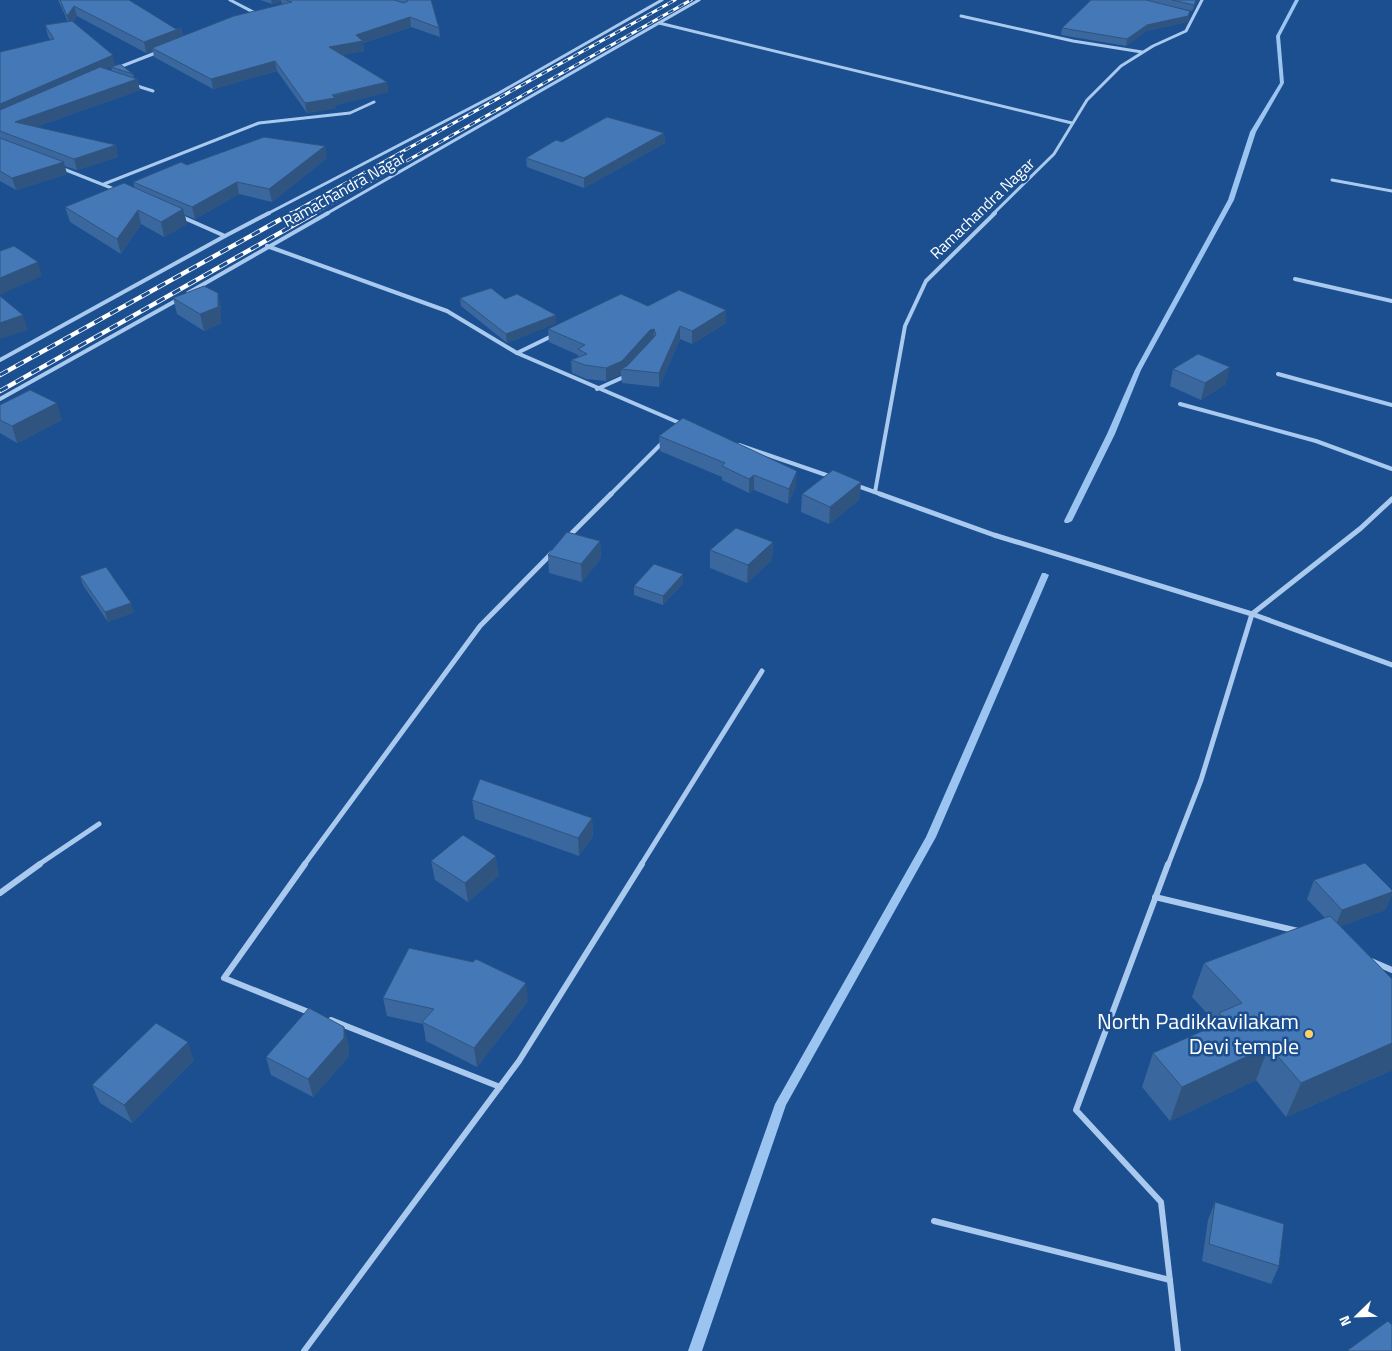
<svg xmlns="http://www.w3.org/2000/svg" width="1392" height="1351" font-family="'Titillium Web',sans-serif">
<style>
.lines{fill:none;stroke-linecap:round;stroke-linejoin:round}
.stream{fill:#9cc4f0;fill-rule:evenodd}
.street-far3{stroke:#a9c9ee;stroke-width:3}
.street-far2{stroke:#a9c9ee;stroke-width:4}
.street-far1{stroke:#a9c9ee;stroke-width:5}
.street{stroke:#a9c9ee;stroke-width:6}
.rail-far1-casing{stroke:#fff;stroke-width:3}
.rail-casing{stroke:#fff;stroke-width:4.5}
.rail-far1{stroke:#1b4f8f;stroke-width:2;stroke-dasharray:6;stroke-linecap:butt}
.rail{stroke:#1b4f8f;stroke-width:3;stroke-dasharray:9;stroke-linecap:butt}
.wall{fill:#3a679d;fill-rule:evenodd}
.shaded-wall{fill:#305480}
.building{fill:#4478b7;stroke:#305480}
.poi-dot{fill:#ffd166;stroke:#1b4f8f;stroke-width:2}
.labels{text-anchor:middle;stroke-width:5;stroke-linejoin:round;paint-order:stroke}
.far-street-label{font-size:16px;fill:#fff;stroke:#1b4f8f}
.near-poi-label{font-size:22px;fill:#fff;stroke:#1b4f8f;text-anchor:end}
</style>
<rect width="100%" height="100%" fill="#1b4f8f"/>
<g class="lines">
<g class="stream">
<path d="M1295,0H1299L1280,36L1284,83L1256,132L1234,200L1141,370L1115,434L1072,521L1068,523H1065L1064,521L1107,434L1135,370L1228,200L1250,132L1280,83L1276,36Z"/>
<path d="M1042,573H1045L1049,575L936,837L786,1105L702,1351H688L775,1104L926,837Z"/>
</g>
<g class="street-far3">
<path d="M230,0L257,14"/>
<path d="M961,16L1073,41L1142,52"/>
<path d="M659,23L1072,123"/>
<path d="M117,68L158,52"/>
<path d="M134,85L153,91"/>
<path d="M61,168L119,191"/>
<path d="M1332,180L1392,191"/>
<path d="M104,184L259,123L350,113L374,102"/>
<path d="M267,214L499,93L662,0"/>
<path d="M326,214L699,0"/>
<path d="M993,214L1054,154L1087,100L1121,66L1153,46L1186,31L1202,0"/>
</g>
<g class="street-far2">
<path d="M225,236L269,213"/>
<path d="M267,246L447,311L517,353L682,424"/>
<path d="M1295,279L1392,301"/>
<path d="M188,293L328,213"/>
<path d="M517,353L554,335"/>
<path d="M0,360L225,236L182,217"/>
<path d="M1278,374L1392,405"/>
<path d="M597,389L626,376"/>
<path d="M0,399L179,299"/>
<path d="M1180,404L1316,441L1392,469"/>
<path d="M739,445L832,477"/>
<path d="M855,485L883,495"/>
<path d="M875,492L905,326L926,281L995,213"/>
<path d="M610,495L663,442"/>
</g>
<g class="street-far1">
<path d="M880,494L994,535L1252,614L1392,665"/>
<path d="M568,537L611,494"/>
<path d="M38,865L99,824"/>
<path d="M304,865L480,626L552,553"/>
<path d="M641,865L762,671"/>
<path d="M1168,865L1201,780L1252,614L1361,528L1392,499"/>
</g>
<g class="street">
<path d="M305,864L224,978L311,1013"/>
<path d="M1168,864L1076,1110L1161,1202L1178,1351"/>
<path d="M0,893L40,864"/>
<path d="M1155,897L1298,931"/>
<path d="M1371,961L1392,970"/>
<path d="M331,1020L500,1087"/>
<path d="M934,1221L1170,1280"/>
<path d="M304,1351L519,1061L642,864"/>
</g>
<g class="rail-far1-casing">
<g id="rail-far1">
<path d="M290,214L675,0"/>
<path d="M313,214L691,0"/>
</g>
</g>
<g class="rail-casing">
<g id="rail">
<path d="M0,375L292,213"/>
<path d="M0,391L315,213"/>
</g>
</g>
<use href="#rail-far1" class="rail-far1"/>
<use href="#rail" class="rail"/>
</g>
<g class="wall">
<path d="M58,0H129L176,29L181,28L183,36L282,4L281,1L272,4L260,0H431L439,28L440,37L411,27L363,43L364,51L342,55L387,82L388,92L336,105V108L307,113L277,71L213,89L154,57L153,51L146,53L77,16L73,22L115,65L133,74L134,78L137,79L140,90L36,127L118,157L77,170L64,166L67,174L16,190L0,181V52L50,40L48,36L45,25L68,22ZM111,67L112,71L106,69Z"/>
<path d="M1088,0H1198L1192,11L1175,7L1189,17L1187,22L1146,31L1126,46L1061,35L1062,28L1091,1Z"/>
<path d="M664,133L665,143L584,188L527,167L526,158L562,142Z"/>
<path d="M327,158L272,202L239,194L195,219L185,215L187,224L164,237L141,224L121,254L70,222L65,207L135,188L133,182L187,165Z"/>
<path d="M218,293L221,309V323L204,331L177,314L173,298Z"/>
<path d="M460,298L505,299L556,315V323L507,343L461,306Z"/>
<path d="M648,306L726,310V323L692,344L680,339L659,387L622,383L621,374L606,381L586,379L572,373L571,360L578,357V355L549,342L548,329Z"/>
<path d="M1173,369L1226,384L1201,400L1170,386Z"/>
<path d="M0,405L62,420L17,443L0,433Z"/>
<path d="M659,436L796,486L788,504L754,490L749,493L722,480V477L660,451Z"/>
<path d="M861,482L859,500L829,524L801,512L802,494Z"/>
<path d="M600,541L601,558L582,582L549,573L548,555Z"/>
<path d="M773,542L772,560L747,583L710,568V550Z"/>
<path d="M80,576L134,612L108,622L83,585Z"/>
<path d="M683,583L663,605L634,595V586Z"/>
<path d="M472,800L592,818L593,836L579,856L475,819Z"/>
<path d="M431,861L499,875L468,902L435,880Z"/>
<path d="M1314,880L1392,890V895L1385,910L1340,926L1392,979V1070L1286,1117L1256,1080L1170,1121L1142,1087L1153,1053L1214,1026L1215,1022L1192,997L1204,963L1325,918L1307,899Z"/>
<path d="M383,998L528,1001L477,1067L426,1041L423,1024L387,1016Z"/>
<path d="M349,1045V1056L313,1097L271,1075L266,1057Z"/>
<path d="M194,1060L132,1123L100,1103L92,1085Z"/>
<path d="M1215,1202L1279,1266L1271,1284L1202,1261L1208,1220Z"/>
</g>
<g class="shaded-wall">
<path d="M271,0H281V1L272,4Z"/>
<path d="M1196,0H1198L1192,11L1194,5Z"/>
<path d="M74,6L77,16L70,26L67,16Z"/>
<path d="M1190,11L1189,17L1187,22L1146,31L1126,46L1127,39L1147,25Z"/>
<path d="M410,17L411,27L363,43L364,51L331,57L329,47L356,35Z"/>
<path d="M181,28L183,39L152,48L153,51L146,53L144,42Z"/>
<path d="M113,55L115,65L0,116V104Z"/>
<path d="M275,61L277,71L213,89L211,79Z"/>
<path d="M137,79L140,90L19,133L15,122Z"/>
<path d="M387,82L388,92L336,105V108L307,113L305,103Z"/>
<path d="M664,133L665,143L584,188V178Z"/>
<path d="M116,145L118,157L77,170L74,159Z"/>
<path d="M325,146L327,158L272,202L269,189Z"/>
<path d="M64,162L67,174L16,190L12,178Z"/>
<path d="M237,182L239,194L195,219L192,207Z"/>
<path d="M183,209L187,224L164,237L161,222Z"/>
<path d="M138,210L141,224L121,254L117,239Z"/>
<path d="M38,262L42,276L0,295V278Z"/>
<path d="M218,293L221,309V323L204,331L200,314Z"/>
<path d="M726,310V323L692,344V331Z"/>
<path d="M23,315L28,330L0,339V323Z"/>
<path d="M556,315V323L507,343L506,334Z"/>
<path d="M680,326V339L659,387V373Z"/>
<path d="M654,329V341L626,370L621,369V374L606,381V368L650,330Z"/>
<path d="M1230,367L1226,384L1201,400L1205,383Z"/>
<path d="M57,403L62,420L17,443L12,426Z"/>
<path d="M797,471L796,486L788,504L789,489Z"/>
<path d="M754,475V490L749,493V479Z"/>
<path d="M861,482L859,500L829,524L830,507Z"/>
<path d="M600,541L601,558L582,582L581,564Z"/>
<path d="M773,542L772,560L747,583L748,565Z"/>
<path d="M683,574V583L663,605V596Z"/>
<path d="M131,603L134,612L108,622L105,612Z"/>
<path d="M592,818L593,836L579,856L578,838Z"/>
<path d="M496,856L499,875L468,902L465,883Z"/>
<path d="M1392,892V895L1385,910L1334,929L1342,910Z"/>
<path d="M526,983L528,1001L477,1067L474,1048Z"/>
<path d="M344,1027L349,1045V1056L313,1097L308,1079Z"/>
<path d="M188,1042L194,1060L132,1123L124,1105Z"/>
<path d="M1392,1043V1070L1286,1117L1301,1083Z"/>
<path d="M1269,1046L1256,1080L1170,1121L1182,1087Z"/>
</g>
<g class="building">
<path d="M60,0H129L176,29L181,28L144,42L74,6L67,16Z"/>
<path d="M286,0H394L404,3L408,1L407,0H431L439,28L410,17L356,35L363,41L329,47L387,82L332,95L335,98L305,103L275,61L211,79L152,48L234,16L292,2Z"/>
<path d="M1091,0H1146L1190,11L1188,16L1147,25L1127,39L1062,28Z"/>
<path d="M1172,0H1196L1194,5Z"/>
<path d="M72,21L113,55L0,104V52L54,39L45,25Z"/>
<path d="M120,64L133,74L111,67Z"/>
<path d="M100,67L137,79L15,122L116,145L74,159L0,131V110Z"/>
<path d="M607,117L664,133L584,178L526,158L556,140L562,142Z"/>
<path d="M264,137L325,146L269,189L237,182L192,207L133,182L181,162L187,165Z"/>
<path d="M0,138L64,162L12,178L0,171Z"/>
<path d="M124,183L183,209L161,222L138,210L117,239L65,207Z"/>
<path d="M14,246L38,262L0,278V251Z"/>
<path d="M204,286L218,293V307L200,314L173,298Z"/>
<path d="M491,288L505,299L517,294L556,315L506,334L460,298Z"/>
<path d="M679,290L726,310L692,331L680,326L659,373L621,369L627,366L656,335L654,329L650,330L622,361L606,368L585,365L571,360L587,354L578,349L585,345L548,329L621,294L648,306Z"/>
<path d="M0,296L23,315L0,323Z"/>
<path d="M1198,354L1230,367L1205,383L1173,369Z"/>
<path d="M30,390L57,403L12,426L0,420V405Z"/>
<path d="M683,418L797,471L789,489L754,475L749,479L722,466L725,463L659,436Z"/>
<path d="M833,470L861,482L830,507L802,494Z"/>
<path d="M736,528L773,542L748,565L710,550Z"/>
<path d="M567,532L600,541L581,564L548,555Z"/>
<path d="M654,564L683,574L663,596L634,586Z"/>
<path d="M106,567L131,603L105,612L80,576Z"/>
<path d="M480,779L592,818L578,838L472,800Z"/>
<path d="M463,835L496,856L465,883L431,861Z"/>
<path d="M1365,863L1392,890V892L1342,910L1314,880Z"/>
<path d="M1330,916L1392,979V1043L1301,1083L1269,1046L1182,1087L1153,1053L1225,1021L1219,1013L1242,1003L1204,963Z"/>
<path d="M409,948L473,962L476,959L526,983L474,1048L422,1022L434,1009L383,998Z"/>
<path d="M309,1008L344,1027V1038L308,1079L266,1057Z"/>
<path d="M156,1023L188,1042L124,1105L92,1085Z"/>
<path d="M1215,1202L1284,1224L1279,1266L1209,1244Z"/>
<path d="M1388,1321L1392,1325V1351H1349L1348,1350Z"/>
</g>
<circle class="poi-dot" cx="1309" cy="1034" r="5"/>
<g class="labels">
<g class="far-street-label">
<text transform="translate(344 189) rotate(-29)" y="6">Ramachandra Nagar</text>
<text transform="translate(982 208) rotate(-44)" y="6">Ramachandra Nagar</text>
</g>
<g class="near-poi-label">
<text x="1299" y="1029">North Padikkavilakam<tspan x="1299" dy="25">Devi temple</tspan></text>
</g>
</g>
<g transform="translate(1357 1316) rotate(247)" stroke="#1b4f8f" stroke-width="4" paint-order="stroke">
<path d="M0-4L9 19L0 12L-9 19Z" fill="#ffffff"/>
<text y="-8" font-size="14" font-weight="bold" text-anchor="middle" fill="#ffffff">N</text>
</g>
</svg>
